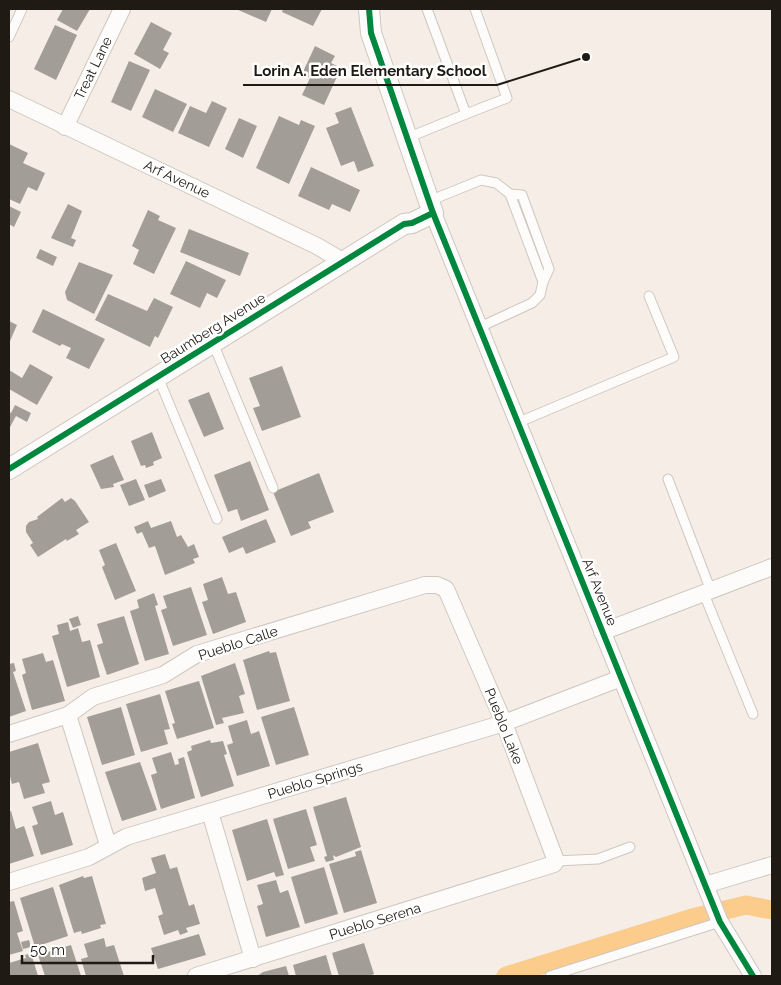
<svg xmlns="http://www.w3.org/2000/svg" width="781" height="985" font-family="Raleway,sans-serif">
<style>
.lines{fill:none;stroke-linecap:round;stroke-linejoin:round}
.canal{stroke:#fbcc8b;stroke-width:19}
.building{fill:#a29d96}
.service-casing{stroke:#cdc7c0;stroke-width:11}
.minor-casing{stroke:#cdc7c0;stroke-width:18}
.tertiary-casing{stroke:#cdc7c0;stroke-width:22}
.service{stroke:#fefcfb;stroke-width:9}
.minor{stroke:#fefcfb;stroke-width:16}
.tertiary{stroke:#fefcfb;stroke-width:20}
.cycleway-casing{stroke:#fff;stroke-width:9}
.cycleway{stroke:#00873e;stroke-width:6}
.labels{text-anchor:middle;stroke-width:5;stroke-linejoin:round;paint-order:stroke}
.street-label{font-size:14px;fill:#1f1a14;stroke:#fff}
.leader{fill:none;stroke:#1f1a14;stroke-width:2}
.callout-dot{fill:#1f1a14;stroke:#fff;stroke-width:2}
.callout-label{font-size:15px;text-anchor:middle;font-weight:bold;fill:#1f1a14;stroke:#fff;stroke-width:5;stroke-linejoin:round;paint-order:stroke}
</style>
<rect width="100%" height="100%" fill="#f6eee6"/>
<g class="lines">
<path class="canal" d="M506,976L692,918L746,905L772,910"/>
</g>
<g class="building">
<path d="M63,9H90L77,31L57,20Z"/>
<path d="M236,9H272L266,22Z"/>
<path d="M283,9H322L313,26L282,12Z"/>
<path d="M151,22L172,33L163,50L169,53L160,69L134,54Z"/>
<path d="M55,25L77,35L56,80L34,69Z"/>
<path d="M315,46L335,56L331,63L341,68L324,105L302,95L310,78L302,74Z"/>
<path d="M129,61L150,70L131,111L111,102Z"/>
<path d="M155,89L187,104L173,132L142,117Z"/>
<path d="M212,101L227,108L209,147L178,133L190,106L206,113Z"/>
<path d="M351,107L374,166L358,172L354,161L341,166L326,128L339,123L335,113Z"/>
<path d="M279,116L299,125L301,120L315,126L289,184L256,168Z"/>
<path d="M239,118L257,126L243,158L225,149Z"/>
<path d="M9,144L28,153L23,163L45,173L37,191L28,187L20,204L9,199Z"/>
<path d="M311,167L360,190L350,212L332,204L329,210L298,196Z"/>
<path d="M68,204L82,211L71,238L76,240L73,247L51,238Z"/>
<path d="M9,206L21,212L14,227L9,224Z"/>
<path d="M148,210L160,216L158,220L176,228L154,274L133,264L139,250L132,246Z"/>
<path d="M189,229L249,253L240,276L180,252Z"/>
<path d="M40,249L57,257L53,266L36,258Z"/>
<path d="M186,261L226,280L217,298L207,293L200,308L170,294Z"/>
<path d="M79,262L113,275L94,314L67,300L65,292Z"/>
<path d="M108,294L147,311L154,298L173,307L158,338L155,336L150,347L95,320Z"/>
<path d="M43,309L105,339L89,369L66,358L71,348L62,344L60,346L32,332Z"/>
<path d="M9,321L17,325L10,341L9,340Z"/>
<path d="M30,364L53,377L37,405L9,389V370L22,378Z"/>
<path d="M282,366L301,417L262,431L253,408L260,406L249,378Z"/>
<path d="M209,392L224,429L204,437L188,400Z"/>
<path d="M15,405L31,413L27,422L16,416L9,429V412L11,413Z"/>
<path d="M152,432L162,458L153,462L154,465L146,468L145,465L141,466L131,441Z"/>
<path d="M113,455L124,480L113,484L114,487L101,489L90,465Z"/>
<path d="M250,461L269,510L241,521L237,509L228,512L214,475Z"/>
<path d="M319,473L334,512L308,522L311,528L291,536L273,492Z"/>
<path d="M136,479L145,500L129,506L120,485Z"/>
<path d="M161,479L166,491L149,498L144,485Z"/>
<path d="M62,498L65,502L71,498L75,501L89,522L76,530L79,534L67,541L66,539L38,557L30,545L33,543L26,532V526L29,522L38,519L37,517Z"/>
<path d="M266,519L276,542L246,554L243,547L229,553L222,537Z"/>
<path d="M148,521L151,528L171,521L177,537L181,535L188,547L194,544L199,557L193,559L195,563L165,575L155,546L149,548L142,532L137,534L134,527Z"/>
<path d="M116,543L136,591L115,600L102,567L105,565L99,550Z"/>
<path d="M222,577L228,594L236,592L246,622L213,634L202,602L208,600L203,584Z"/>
<path d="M191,587L207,635L173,646L161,610L167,608L163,596Z"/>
<path d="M154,593L158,605L155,606L169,654L145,661L130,611L139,608L137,600Z"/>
<path d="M78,616L81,625L73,628L69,619Z"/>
<path d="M124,616L139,664L107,675L97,645L103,643L97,624Z"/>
<path d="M68,622L70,631L78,628L82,642L90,640L100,677L67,687L52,636L59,634L57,625Z"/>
<path d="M269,651L270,653L276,652L290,701L257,710L243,660Z"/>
<path d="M43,653L46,662L53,660L65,701L32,710L22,675L26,673L22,659Z"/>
<path d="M14,663L16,671L13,672L26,711L9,717V664Z"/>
<path d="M235,663L245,694L239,696L244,713L222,718L224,723L216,725L201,676Z"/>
<path d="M199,681L214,728L177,739L172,724L175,723L165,691Z"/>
<path d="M160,694L170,729L164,730L168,744L141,752L126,704Z"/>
<path d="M121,707L135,755L102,765L87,717Z"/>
<path d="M294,707L309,755L276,765L261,717Z"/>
<path d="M247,720L251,734L259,731L270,766L237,776L227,745L233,743L228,726Z"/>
<path d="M210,740L211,743L223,741L227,754L224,755L234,786L201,797L187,752L192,750L191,746Z"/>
<path d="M38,743L50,782L42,784L45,793L24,799L19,782L12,784L9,773V752Z"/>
<path d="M171,752L175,765L179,764L178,759L184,757L195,798L161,809L151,775L157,773L152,758Z"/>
<path d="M140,762L157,810L122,821L105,772Z"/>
<path d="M346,797L361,847L336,857L333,855L334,860L326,862L324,857L327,856L313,807Z"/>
<path d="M51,801L55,815L63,812L73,845L41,855L32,826L38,824L32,807Z"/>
<path d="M306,809L317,845L310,847L315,861L288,869L273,819Z"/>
<path d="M11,811L16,829L24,826L34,856L9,864V812Z"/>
<path d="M267,819L284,875L276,877L274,872L247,881L232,830Z"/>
<path d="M361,850L377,903L344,913L329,864L356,856L355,852Z"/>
<path d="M165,854L170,869L177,867L189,906L194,904L200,924L186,928L188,932L180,935L178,930L164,935L158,916L163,914L155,888L145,891L142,878L156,873L151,858Z"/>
<path d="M324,867L338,914L305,924L291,877Z"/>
<path d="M83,876L84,878L92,876L106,924L100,925L101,928L82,934L81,931L74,933L59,885Z"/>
<path d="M276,880L280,893L288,890L300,927L266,937L257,906L263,904L257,885Z"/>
<path d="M53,887L68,936L35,947L20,898Z"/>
<path d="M14,901L23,931L17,933L23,951L9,955V902Z"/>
<path d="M199,934L206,955L158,969L151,948Z"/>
<path d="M104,938L106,947L114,945L124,976H86L81,959L88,957L84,944Z"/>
<path d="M29,940L31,947L23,949L21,942Z"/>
<path d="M364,943L374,974L369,976H339L332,953Z"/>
<path d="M71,945L81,976H45L38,955Z"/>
<path d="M31,953L38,976H9V963L26,958L25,955Z"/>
<path d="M326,955L332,976H296L293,965Z"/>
<path d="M286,966L289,976H257L263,972Z"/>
</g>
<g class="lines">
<g class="service-casing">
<g id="service">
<path d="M9,37L22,9"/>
<path d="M466,114L507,98L475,9"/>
<path d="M407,138L466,114L427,9"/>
<path d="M510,194L522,195L549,269L543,282"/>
<path d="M429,201L481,180L496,183L510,194L543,282L540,295L532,303L480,327"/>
<path d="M213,343L273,488"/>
<path d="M158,377L217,519"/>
<path d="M519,422L674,357L649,296"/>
<path d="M668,479L711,591"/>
<path d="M704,594L753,714"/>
<path d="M556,861L598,859L630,847"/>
<path d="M550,976L720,922"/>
</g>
</g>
<g class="minor-casing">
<g id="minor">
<path d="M9,99L317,246L344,262"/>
<path d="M65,127L122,9"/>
<path d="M433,213L720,922L753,976"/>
<path d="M602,632L772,567"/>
<path d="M68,715L108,845"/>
<path d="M9,734L68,715L93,697L163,675L197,654L425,585H437L446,589L504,723L556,861L554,864L196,976"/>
<path d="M210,812L253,959"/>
<path d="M9,882L89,857L126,837L504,723L621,678"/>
<path d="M705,885L772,865"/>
</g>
</g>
<g class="tertiary-casing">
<path id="tertiary" d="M9,469L404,224L412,223L433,213L371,33L369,9"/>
</g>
<use href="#service" class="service"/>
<use href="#minor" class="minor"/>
<use href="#tertiary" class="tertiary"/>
<g class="cycleway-casing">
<g id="cycleway">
<path d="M369,9L371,33L433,213L720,922L753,976"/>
<path d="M9,469L404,224L412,223L433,213"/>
</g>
</g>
<use href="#cycleway" class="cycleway"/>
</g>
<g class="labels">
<g class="street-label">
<text transform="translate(93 68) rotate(-64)" y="5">Treat Lane</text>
<text transform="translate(177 179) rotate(25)" y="5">Arf Avenue</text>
<text transform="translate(213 328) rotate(-32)" y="5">Baumberg Avenue</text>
<text transform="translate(600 592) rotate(68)" y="5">Arf Avenue</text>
<text transform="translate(238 643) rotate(-18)" y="5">Pueblo Calle</text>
<text transform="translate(504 726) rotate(68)" y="5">Pueblo Lake</text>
<text transform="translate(315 780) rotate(-17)" y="5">Pueblo Springs</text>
<text transform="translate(375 921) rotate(-17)" y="5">Pueblo Serena</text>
</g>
</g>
<path class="leader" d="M586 57L497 85H243"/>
<circle class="callout-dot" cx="586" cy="57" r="5"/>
<g class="callout-label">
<text x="370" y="76">Lorin A. Eden Elementary School</text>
</g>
<rect width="781" height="985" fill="none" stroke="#1f1a14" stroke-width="20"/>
<path d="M22 955v8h131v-8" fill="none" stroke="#1f1a14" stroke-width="2.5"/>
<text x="30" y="955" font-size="15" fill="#1f1a14" stroke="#ffffff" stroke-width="4" paint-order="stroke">50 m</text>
</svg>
